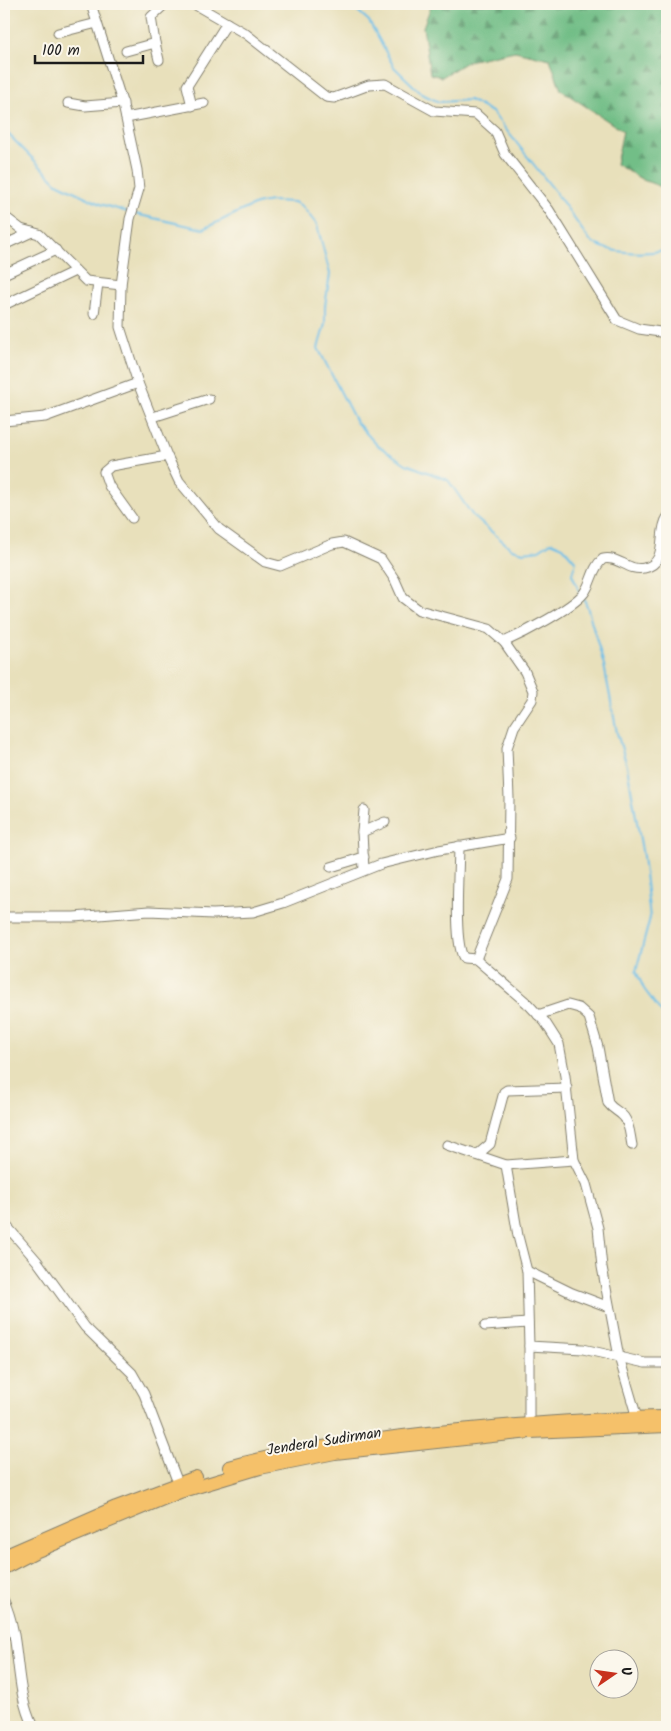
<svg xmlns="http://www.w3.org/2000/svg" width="671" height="1731" font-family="Kalam,sans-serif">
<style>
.forest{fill:url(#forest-firs);stroke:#476d52}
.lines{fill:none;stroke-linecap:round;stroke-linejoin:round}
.stream{stroke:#6dbfe9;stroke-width:2}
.minor-casing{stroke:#827e6c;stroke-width:11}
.highway-casing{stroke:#827e6c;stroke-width:14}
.minor{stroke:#fff;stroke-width:9}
.highway{stroke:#f5c16b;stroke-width:12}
.labels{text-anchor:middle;stroke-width:4;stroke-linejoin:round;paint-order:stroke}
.street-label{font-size:15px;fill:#1c1c1c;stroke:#fbf7ec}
</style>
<defs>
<pattern id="forest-firs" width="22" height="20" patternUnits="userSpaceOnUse" patternTransform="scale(1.25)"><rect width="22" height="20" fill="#72be87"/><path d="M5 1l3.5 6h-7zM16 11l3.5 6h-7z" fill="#5d9a6e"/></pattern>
</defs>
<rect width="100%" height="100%" fill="#fbf7ec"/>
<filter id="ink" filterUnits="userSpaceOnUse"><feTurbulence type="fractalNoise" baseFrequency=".02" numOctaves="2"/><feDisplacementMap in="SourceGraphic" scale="10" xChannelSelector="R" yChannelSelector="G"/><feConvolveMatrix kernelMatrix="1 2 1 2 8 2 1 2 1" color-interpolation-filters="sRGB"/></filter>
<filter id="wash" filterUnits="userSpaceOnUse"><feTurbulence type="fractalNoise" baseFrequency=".0096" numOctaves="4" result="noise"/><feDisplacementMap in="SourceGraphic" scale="20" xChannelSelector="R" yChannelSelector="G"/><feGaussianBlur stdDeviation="1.12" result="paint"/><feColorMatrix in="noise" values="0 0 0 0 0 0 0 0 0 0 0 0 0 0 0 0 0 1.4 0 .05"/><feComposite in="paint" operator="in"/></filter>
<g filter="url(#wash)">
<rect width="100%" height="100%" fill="#e8e0bb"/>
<path class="forest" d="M432,4H667V189L643,180L616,164L623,131L561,90L550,59L515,51L468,61L442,77L430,74L423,27Z"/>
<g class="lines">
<g class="stream">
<path d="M350,4L369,21L394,67L422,94L439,102L469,100L492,112L554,190L590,241C610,255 645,254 667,250"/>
<path d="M4,130L57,183L100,204L128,212"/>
<path d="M135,214L203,229L256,204L271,201L294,202L302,206L317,225L330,274L325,306V324L318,348L356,422L377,445L406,464L448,480L473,516L512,549L524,552L539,550L551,542L563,547L576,562L572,574L580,593"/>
<path d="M583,597L587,606L604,665L617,733L627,766L643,856L650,918L636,971L644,989L667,1020"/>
</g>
</g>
</g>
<g filter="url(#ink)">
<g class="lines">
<g class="minor-casing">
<g id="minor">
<path d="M91,4L123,105L137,170L139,189L130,219L121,285L120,327L138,383L167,456L179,481L219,529L265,562L280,566L332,544L344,542L381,559L395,580L403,598L419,610L489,629L504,642L525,672L533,691L532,700L514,727L507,748L509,798L508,879L476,959L528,1004L545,1022L559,1044L565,1076L574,1160L586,1184L598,1228L602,1267L619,1357L637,1418"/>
<path d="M194,4L246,34L326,97L334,98L369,85L385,84L434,111L476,114L495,131L505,154L549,210L617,320L639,329L667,333"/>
<path d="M58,33L97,23"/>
<path d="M155,43L159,60"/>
<path d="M126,51L155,43L151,17L165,4"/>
<path d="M68,103L85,106L123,103"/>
<path d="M192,106L187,86L227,23"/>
<path d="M126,118L204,103"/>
<path d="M4,216L21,229L39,234L86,281L121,285"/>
<path d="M4,245L32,232"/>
<path d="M4,274L56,250"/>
<path d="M4,305L75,271"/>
<path d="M94,314L98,283"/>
<path d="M153,417L209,399"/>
<path d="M4,421L45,417L138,383"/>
<path d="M132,518L109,486L104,472L111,466L167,456"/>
<path d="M504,642C524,633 571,609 584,593C592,583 592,567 603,559C617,555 629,572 644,568C669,563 657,533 667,518"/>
<path d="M364,810L362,832L364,870"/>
<path d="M362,832L385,822"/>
<path d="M459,846C459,868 453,943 464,958L476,959"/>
<path d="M331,867L364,857"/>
<path d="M4,917H74L149,911L213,914L253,912L283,903L381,864L439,850L510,838"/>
<path d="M538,1015L568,1005L579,1008L589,1017L598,1047L608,1103C613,1110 619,1111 624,1117C630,1125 630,1136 632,1145"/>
<path d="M447,1145L506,1165L574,1160"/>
<path d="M477,1155L490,1144L504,1092L507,1090L567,1088"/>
<path d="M506,1165L518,1236L527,1271L529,1346L583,1349L645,1363H667"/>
<path d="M4,1223L37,1261L85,1327L132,1373L144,1394L178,1483"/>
<path d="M527,1271L572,1293L609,1307"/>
<path d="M485,1326L528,1323"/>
<path d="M529,1422V1346"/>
<path d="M4,1601C22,1639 13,1686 33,1727"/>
</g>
</g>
<g class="highway-casing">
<g id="highway">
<path d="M229,1467C294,1449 361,1441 428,1433C508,1425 587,1418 667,1417"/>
<path d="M4,1556L116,1507L196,1477"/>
<path d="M4,1568L35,1552L180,1492L260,1468L335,1453L530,1432L667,1426"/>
</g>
</g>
<use href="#minor" class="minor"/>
<use href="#highway" class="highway"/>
</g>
</g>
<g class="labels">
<g class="street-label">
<text transform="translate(324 1441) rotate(-9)" y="5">Jenderal Sudirman</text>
</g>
</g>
<rect width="671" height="1731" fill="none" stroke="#fbf7ec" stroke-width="20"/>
<g transform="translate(614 1674) rotate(77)"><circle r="24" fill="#fbf7ec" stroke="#a29f99"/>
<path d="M0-4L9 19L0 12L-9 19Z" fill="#c8321e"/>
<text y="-8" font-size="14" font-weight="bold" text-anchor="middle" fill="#1c1c1c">U</text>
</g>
<path d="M35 55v8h108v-8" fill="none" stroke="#1c1c1c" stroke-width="2.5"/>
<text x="42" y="55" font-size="15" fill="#1c1c1c" stroke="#fbf7ec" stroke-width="4" paint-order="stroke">100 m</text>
</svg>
